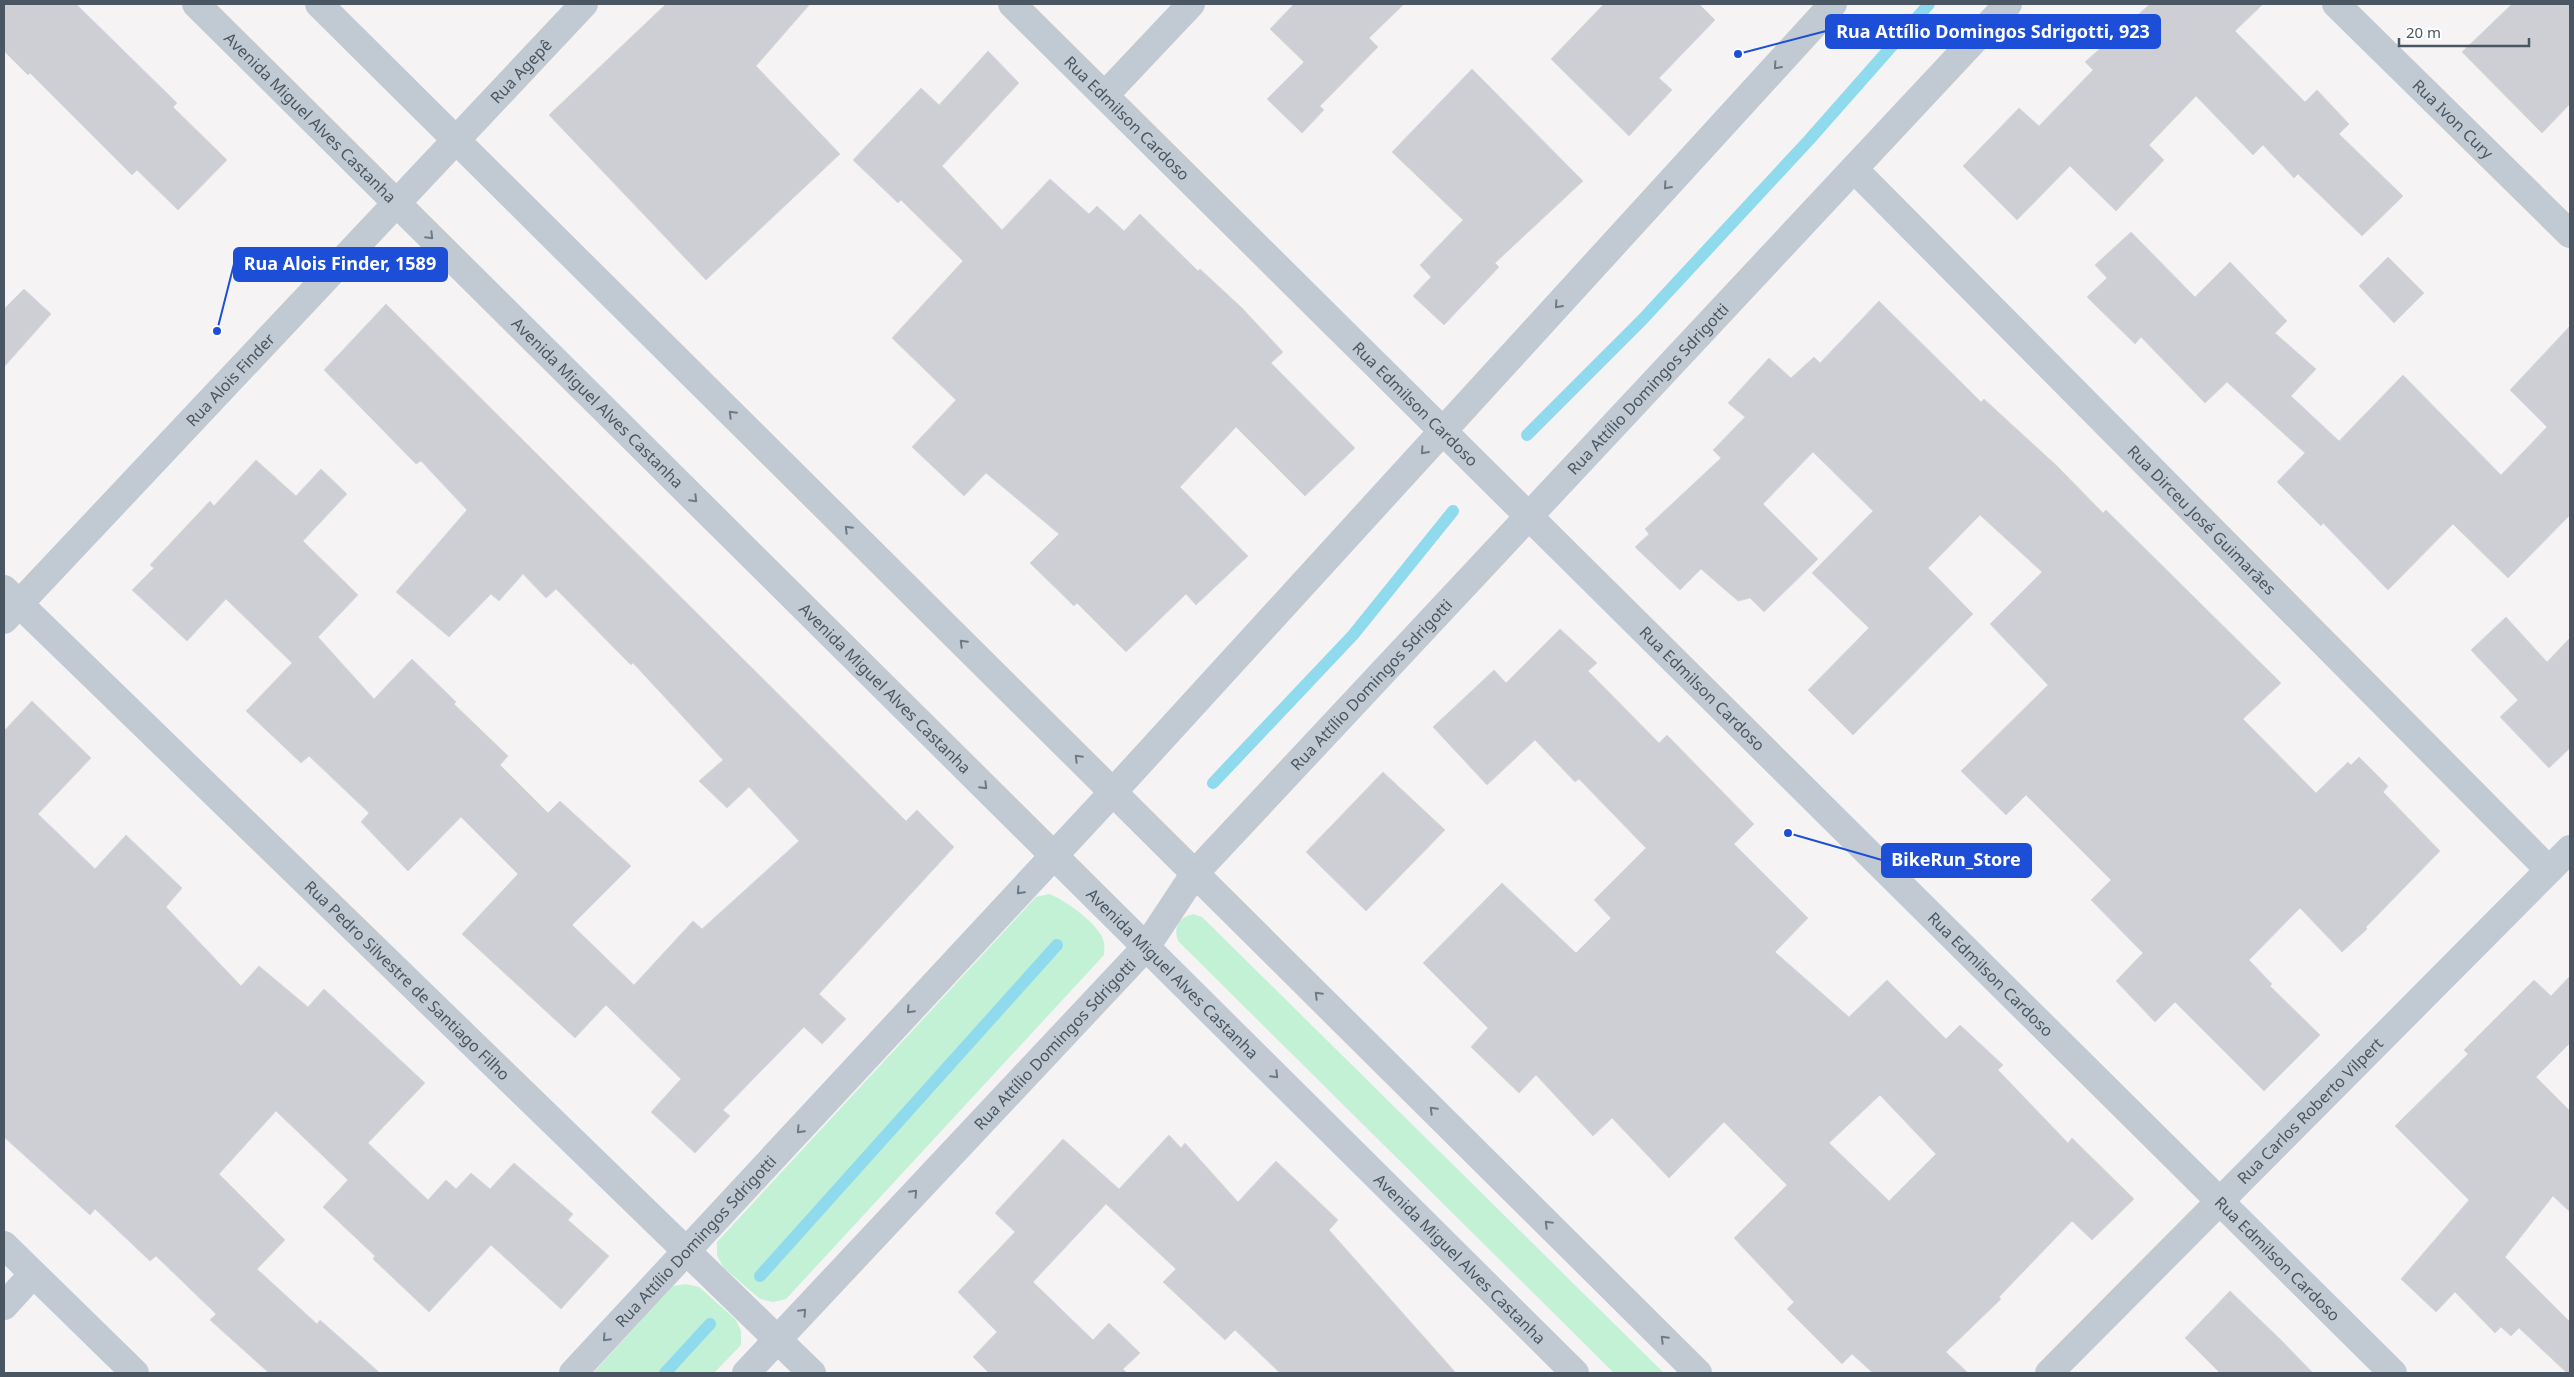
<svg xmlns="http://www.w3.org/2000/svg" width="2574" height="1377" font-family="'Noto Sans',sans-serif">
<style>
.green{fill:#c3f1d5}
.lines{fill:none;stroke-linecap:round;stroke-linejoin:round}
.stream{stroke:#90daee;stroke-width:12}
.building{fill:#cdcfd5;stroke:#d7d9de;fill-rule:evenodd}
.minor{stroke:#c1cad2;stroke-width:28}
.oneway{stroke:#6e7983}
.labels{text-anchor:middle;stroke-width:4;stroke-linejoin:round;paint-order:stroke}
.street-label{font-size:16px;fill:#4a5661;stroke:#fff}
.leader{fill:none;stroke:#1d4ed8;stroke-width:2}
.callout-dot{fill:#1d4ed8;stroke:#fff;stroke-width:2}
.callout{fill:#1d4ed8;stroke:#1d4ed8;stroke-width:2}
.callout-label{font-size:18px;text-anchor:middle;font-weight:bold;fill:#fff}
</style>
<rect width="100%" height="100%" fill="#f5f3f3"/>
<g class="green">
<path d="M1049,894C1064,899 1102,926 1104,943C1105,946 1104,951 1104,955L786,1299L773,1302L760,1299L723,1267L717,1255V1242L1036,897Z"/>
<path d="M1193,914L1202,917L1664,1373H1614L1178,941C1173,926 1179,918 1193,914Z"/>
<path d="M686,1284L699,1287L736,1320L741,1331V1345L714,1373H593L673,1286Z"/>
</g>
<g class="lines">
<g class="stream">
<path d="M1527,435L1642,320L1809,140L1929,4"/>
<path d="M1213,783L1353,635L1453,511"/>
<path d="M760,1276L1057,945"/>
<path d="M665,1373L710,1324"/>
</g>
</g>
<g class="building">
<path d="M4,4H76L177,103L173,107L227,160L178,210L137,170L132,175L30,73L28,75L4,51Z"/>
<path d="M666,4H810L756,66L840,154L706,280L549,115Z"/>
<path d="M1294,4H1404L1369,38L1378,47L1320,106L1324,110L1302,133L1267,99L1304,62L1270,29Z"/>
<path d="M1604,4H1699L1715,20L1659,78L1672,90L1629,136L1551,59Z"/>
<path d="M2150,4H2263L2235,31L2305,102L2317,90L2349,124L2339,134L2403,196L2362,236L2298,174L2294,178L2263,145L2253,155L2196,96L2149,145L2164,160L2116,211L2070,166L2017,220L1963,166L2019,108L2039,126L2093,70L2085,62Z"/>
<path d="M2512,4H2570V104L2542,133L2462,52Z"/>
<path d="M988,51L1019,83L942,166L1002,230L1050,179L1089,214L1097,206L1124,231L1140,214L1198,271L1200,269L1242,308L1283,352L1271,363L1355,448L1305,496L1236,427L1180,487L1248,556L1196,605L1186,594L1126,652L1077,603L1074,606L1030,563L1059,534L986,473L964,496L912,447L956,400L892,338L963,261L901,200L898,203L853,160L921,88L939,105Z"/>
<path d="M1472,69L1583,181L1495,263L1499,267L1444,325L1413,296L1431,277L1420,265L1463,220L1392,152Z"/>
<path d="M2131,232L2195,297L2230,262L2287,321L2275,333L2316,369L2291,396L2339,441L2403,375L2501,475L2547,427L2510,390L2570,326V515L2508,578L2453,524L2388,590L2323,523L2321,526L2277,482L2305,453L2227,382L2205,403L2141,337L2135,344L2087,297L2107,278L2095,265Z"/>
<path d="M2388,257L2424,293L2394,323L2359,286Z"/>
<path d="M24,289L51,314L4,367V309Z"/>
<path d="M1879,301L1981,402L1984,399L2057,466L2103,513L2106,510L2281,683L2243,719L2316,793L2348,762L2351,765L2359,757L2388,786L2383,792L2440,851L2366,927L2367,929L2342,952L2300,908L2249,960L2272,984L2270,986L2320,1035L2264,1091L2175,1002L2155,1022L2116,981L2143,953L2091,900L2111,880L2026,795L2006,815L1961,771L2048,685L1990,624L2042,572L1980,515L1928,568L1973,614L1853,735L1808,690L1869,628L1812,573L1873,511L1813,452L1763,504L1818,559L1764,612L1750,598L1738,601L1701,569L1680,590L1635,547L1649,534L1645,529L1721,458L1713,450L1745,417L1728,403L1769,358L1791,378L1814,357L1820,363Z"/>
<path d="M386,304L906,821L917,810L954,847L819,994L846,1019L822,1044L804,1027L723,1110L730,1116L695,1153L651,1112L681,1079L606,1005L575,1038L462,934L518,874L461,817L408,871L361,822L369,813L309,756L301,763L246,711L292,663L226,599L187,641L132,590L154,568L150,565L210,501L214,506L256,460L296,496L321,469L347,494L303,541L358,595L318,637L374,699L412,659L456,702L454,704L508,756L500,765L548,813L560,801L631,866L572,925L634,985L693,921L702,929L799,841L749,787L727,808L699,781L723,760L633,663L631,665L556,589L546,598L523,574L499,601L491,594L449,637L396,592L467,510L421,461L416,464L324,370Z"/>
<path d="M2506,617L2547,662L2570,638V748L2549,768L2500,717L2518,700L2471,650Z"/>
<path d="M1560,629L1597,663L1588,671L1659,743L1667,735L1754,824L1734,844L1808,918L1775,952L1849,1017L1887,980L1946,1039L1960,1025L2003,1065L1998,1070L2068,1143L2072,1138L2134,1199L2092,1240L2072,1221L1999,1297L2001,1299L1946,1352L1968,1373H1873L1852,1354L1842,1364L1787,1309L1794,1302L1734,1238L1787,1185L1724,1122L1669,1178L1612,1118L1593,1136L1536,1075L1519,1093L1471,1047L1488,1028L1423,963L1502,883L1576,953L1611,918L1594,900L1646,848L1579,779L1575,782L1535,740L1487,785L1433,727L1494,670L1506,683ZM1880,1095L1936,1154L1889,1201L1829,1143Z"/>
<path d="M32,701L91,758L38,814L95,869L126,835L182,888L166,907L241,986L259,966L308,1007L324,989L425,1083L368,1143L428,1200L446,1180L456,1189L471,1173L490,1189L514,1163L573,1214L568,1220L609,1256L561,1309L491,1245L429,1312L373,1259L375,1256L323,1207L348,1180L276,1111L219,1174L285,1240L257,1269L317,1324L320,1320L380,1373H269L210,1320L216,1314L156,1256L150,1261L95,1209L90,1215L4,1137V731Z"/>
<path d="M1383,772L1445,830L1366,911L1306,852Z"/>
<path d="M2570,976V1043L2536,1077L2570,1111V1212L2553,1196L2505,1257L2570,1322V1373H2567L2519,1328L2511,1336L2501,1327L2495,1333L2455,1292L2436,1312L2401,1279L2469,1200L2395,1126L2468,1054L2464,1050L2534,980L2551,996Z"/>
<path d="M1169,1135L1181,1148L1185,1143L1238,1202L1276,1161L1338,1220L1329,1230L1456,1373H1280L1235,1330L1225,1340L1163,1282L1176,1269L1106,1204L1033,1282L1093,1340L1109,1323L1140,1353L1123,1369L1127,1373H989L973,1357L997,1332L958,1292L1015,1232L995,1213L1063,1139L1119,1189Z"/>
<path d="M2230,1291L2281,1340L2313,1373H2220L2185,1338Z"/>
</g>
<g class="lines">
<g class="minor">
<path id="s1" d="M196,4L1575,1373"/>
<path d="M319,4L1698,1373"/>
<path id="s2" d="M1012,4L2393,1373"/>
<path id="s3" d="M2336,4L2570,234"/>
<path d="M1105,95L1191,4"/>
<path id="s4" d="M1854,169L2549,870"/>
<path id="s5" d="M4,589L812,1373"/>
<path id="s6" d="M4,620L584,4"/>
<path d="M4,1245L135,1373"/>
<path d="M4,1306L33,1274"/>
<path id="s7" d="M573,1373L1113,792L1833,4"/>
<path id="s8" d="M746,1373L1146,947L1195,873L2008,4"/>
<path id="s9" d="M2049,1373L2570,849"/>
</g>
</g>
<defs><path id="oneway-chevron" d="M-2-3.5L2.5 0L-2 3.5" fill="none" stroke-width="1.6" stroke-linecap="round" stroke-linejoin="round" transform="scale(1.25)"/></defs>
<g class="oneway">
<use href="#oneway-chevron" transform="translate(1777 66) rotate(132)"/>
<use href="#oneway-chevron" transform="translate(1667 186) rotate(132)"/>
<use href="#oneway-chevron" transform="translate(430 236) rotate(45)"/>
<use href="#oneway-chevron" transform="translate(1558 305) rotate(132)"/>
<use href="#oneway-chevron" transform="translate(732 414) rotate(-135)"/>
<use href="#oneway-chevron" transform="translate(1424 451) rotate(132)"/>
<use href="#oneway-chevron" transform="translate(694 499) rotate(45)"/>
<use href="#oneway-chevron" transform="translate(848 529) rotate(-135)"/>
<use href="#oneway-chevron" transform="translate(963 643) rotate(-135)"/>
<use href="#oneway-chevron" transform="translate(1078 758) rotate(-135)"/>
<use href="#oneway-chevron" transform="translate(984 786) rotate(45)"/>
<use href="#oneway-chevron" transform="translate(1020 891) rotate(133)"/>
<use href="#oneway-chevron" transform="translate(1318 995) rotate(-135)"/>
<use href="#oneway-chevron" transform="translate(910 1010) rotate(133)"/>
<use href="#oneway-chevron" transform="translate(1275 1075) rotate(45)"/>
<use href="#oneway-chevron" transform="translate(1433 1110) rotate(-135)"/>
<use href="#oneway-chevron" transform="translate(800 1130) rotate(133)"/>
<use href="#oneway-chevron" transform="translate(914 1193) rotate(-47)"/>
<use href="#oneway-chevron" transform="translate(1548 1224) rotate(-135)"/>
<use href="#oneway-chevron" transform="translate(803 1312) rotate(-47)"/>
<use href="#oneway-chevron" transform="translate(606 1338) rotate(133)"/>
<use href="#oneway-chevron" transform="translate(1664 1339) rotate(-135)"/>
</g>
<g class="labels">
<g class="street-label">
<text dy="6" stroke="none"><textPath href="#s6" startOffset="754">Rua Agepê</textPath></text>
<text dy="6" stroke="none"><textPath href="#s1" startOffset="161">Avenida Miguel Alves Castanha</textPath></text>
<text dy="6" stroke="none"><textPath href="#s2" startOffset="162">Rua Edmilson Cardoso</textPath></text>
<text dy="6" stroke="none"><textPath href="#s3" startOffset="164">Rua Ivon Cury</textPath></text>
<text dy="6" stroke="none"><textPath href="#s6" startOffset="330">Rua Alois Finder</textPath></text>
<text dy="6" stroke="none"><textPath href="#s8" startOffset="1336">Rua Attílio Domingos Sdrigotti</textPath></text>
<text dy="6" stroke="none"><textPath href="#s1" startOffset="566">Avenida Miguel Alves Castanha</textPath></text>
<text dy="6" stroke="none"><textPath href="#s2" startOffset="568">Rua Edmilson Cardoso</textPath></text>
<text dy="6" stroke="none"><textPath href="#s4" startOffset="494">Rua Dirceu José Guimarães</textPath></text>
<text dy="6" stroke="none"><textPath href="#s8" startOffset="931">Rua Attílio Domingos Sdrigotti</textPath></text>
<text dy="6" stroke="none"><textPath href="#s1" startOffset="971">Avenida Miguel Alves Castanha</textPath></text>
<text dy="6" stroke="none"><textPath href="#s2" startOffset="972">Rua Edmilson Cardoso</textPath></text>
<text dy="6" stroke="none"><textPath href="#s1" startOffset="1376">Avenida Miguel Alves Castanha</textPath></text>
<text dy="6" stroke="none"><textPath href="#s2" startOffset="1378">Rua Edmilson Cardoso</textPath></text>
<text dy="6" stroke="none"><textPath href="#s5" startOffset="562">Rua Pedro Silvestre de Santiago Filho</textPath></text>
<text dy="6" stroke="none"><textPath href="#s8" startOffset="451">Rua Attílio Domingos Sdrigotti</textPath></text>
<text dy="6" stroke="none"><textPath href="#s9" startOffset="370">Rua Carlos Roberto Vilpert</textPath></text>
<text dy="6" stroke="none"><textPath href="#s7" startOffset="180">Rua Attílio Domingos Sdrigotti</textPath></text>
<text dy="6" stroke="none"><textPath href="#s1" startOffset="1781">Avenida Miguel Alves Castanha</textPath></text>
<text dy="6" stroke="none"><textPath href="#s2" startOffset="1782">Rua Edmilson Cardoso</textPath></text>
</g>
</g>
<path class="leader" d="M1738 54L1826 31M217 331L234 264M1788 833L1882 860"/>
<g class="callout-dot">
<circle cx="1738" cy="54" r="5"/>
<circle cx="217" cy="331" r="5"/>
<circle cx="1788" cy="833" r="5"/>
</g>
<g class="callout">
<rect x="1826" y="15" width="334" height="33" rx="5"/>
<rect x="234" y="248" width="213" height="33" rx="5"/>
<rect x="1882" y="844" width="149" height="33" rx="5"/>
</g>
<g class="callout-label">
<text x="1993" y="38">Rua Attílio Domingos Sdrigotti, 923</text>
<text x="340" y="270">Rua Alois Finder, 1589</text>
<text x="1956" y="866">BikeRun_Store</text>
</g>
<rect width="2574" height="1377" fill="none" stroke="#4a5661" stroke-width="10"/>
<path d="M2399 38v8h130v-8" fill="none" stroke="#4a5661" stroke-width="2.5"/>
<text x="2406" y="38" font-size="15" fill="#4a5661" stroke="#ffffff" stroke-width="4" paint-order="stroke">20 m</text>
</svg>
